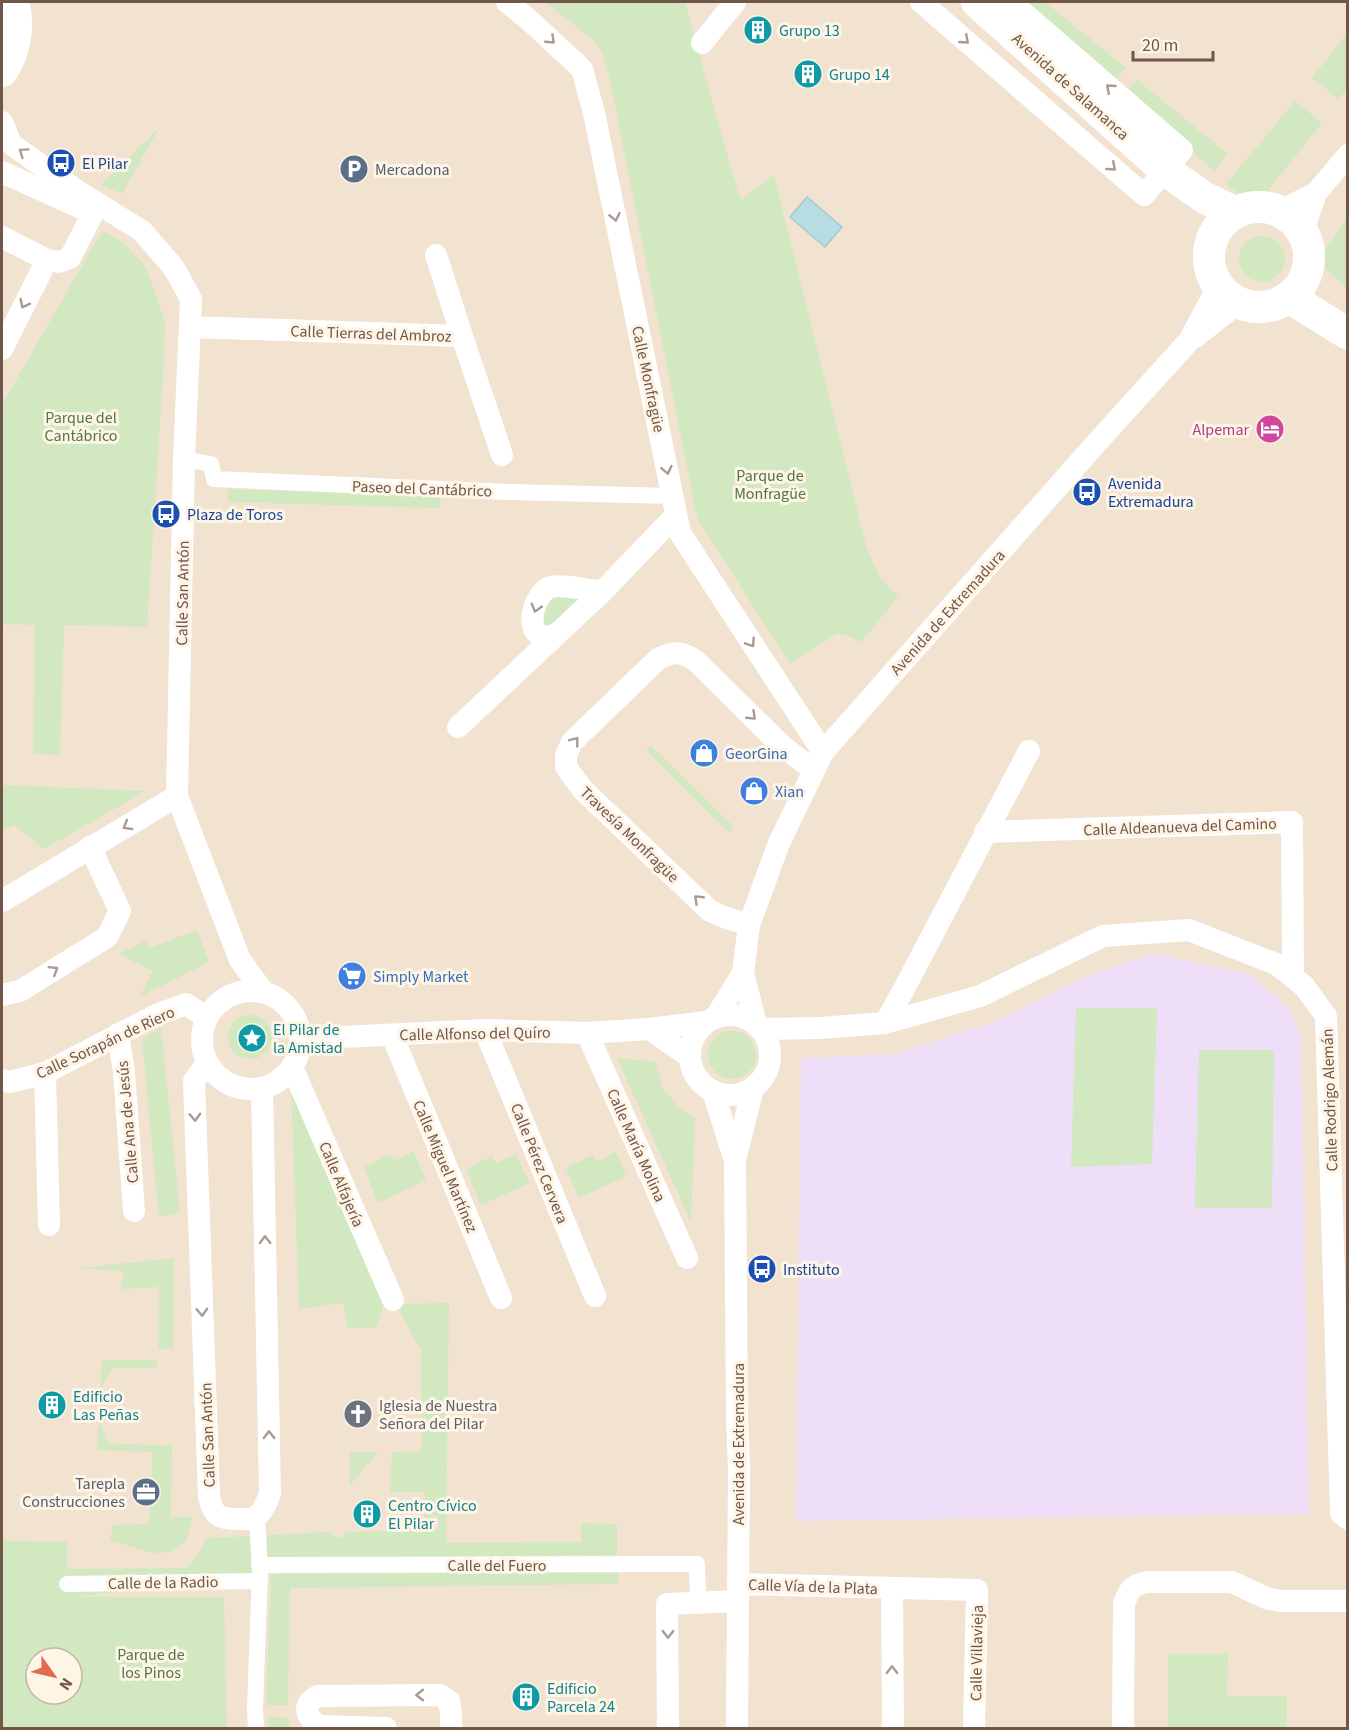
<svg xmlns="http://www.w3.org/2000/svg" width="1349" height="1730" font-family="'Source Sans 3',sans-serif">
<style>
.residential{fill:#f2e2d0;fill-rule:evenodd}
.education{fill:#eedef7}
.green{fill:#d1e8c1;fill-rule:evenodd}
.water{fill:#b7dde3;stroke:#9eccd5;stroke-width:1.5}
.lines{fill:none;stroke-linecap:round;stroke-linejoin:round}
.pedestrian{stroke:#fff;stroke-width:16}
.minor{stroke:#fff;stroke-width:22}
.secondary{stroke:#fff;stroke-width:32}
.oneway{stroke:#aa9a92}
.labels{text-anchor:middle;stroke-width:6;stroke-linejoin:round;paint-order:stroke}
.culture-label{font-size:16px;fill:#0d838f;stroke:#fef5e7;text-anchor:start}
.street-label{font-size:16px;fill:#715749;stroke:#fef5e7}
.transit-label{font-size:16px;fill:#164399;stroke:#fef5e7;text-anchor:start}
.service-label{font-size:16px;fill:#4e5e75;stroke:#fef5e7;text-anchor:start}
.park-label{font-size:16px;fill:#527742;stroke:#fef5e7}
.hotel-label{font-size:16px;fill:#b23c85;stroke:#fef5e7;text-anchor:end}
.shop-label{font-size:16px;fill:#366cbe;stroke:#fef5e7;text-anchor:start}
.worship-label{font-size:16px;fill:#5b616d;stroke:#fef5e7;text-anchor:start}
</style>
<rect width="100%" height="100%" fill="#fbf1e1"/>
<path class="residential" d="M2,2H1347V1728H2ZM36,1658H72V1694H36Z"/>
<path class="education" d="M1154,953L1251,975L1288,1007L1301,1035L1309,1514L796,1521L801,1058L895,1054L1000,1020L1083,977Z"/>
<g class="green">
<path d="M545,2H685C704,68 720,135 741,200L774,175L866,546L879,576L898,597L861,642L849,636L838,633L790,664L697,518L610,80L603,54L593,40Z"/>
<path d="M1022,2H1045L1126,68L1113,82Z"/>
<path d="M1347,34V88L1339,99L1312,78Z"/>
<path d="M1137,80L1228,154L1214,171L1125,94Z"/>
<path d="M1295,101L1322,123L1262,198L1238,193L1226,184Z"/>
<path d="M159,128L122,194L101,185Z"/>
<path d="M1347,218V289L1324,267L1326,248Z"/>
<path d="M102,231L122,241L144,264L156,295L165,322L164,360L147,627L64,625L60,755L33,754L35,625L2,624V405Z"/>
<circle cx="1262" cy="259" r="23"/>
<path d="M227,489L440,496L439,508L229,502Z"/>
<path d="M546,597H586L546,628L538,610Z"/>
<path d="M651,746L734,827L730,833L646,750Z"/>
<path d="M2,785L146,791L44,849L14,825L2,832Z"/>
<path d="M197,930L209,962L140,997L153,971L119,954L146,940L150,948Z"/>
<path d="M1076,1008H1157L1152,1164L1071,1167Z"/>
<circle cx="250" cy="1037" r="22"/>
<path d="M161,1028L180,1212L159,1217L142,1040Z"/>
<circle cx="732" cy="1055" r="24"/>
<path d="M1199,1050H1274L1272,1208H1195Z"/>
<path d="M617,1058L656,1062L662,1087L678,1107L695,1118L691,1222Z"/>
<path d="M291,1085L385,1300L376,1328H348L343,1303L299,1309Z"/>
<path d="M413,1151L426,1180L378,1203L364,1167L390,1154L394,1161Z"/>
<path d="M616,1152L626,1176L579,1198L566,1168L593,1155L596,1162Z"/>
<path d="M516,1154L530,1183L481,1205L466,1169L492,1156L496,1163Z"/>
<path d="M174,1258L173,1349H158L159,1287L121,1289L124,1271L79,1268Z"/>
<path d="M449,1303L446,1543L581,1542V1523L617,1524V1555L266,1558L267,1535L330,1532L336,1538L342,1537L346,1532L436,1530L440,1524L437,1517L429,1513L435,1519V1523L432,1526H424L425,1492H390L392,1452L422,1451L421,1351L396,1304Z"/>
<path d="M102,1360H157V1368H112L100,1390Z"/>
<path d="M99,1420L107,1443L172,1446L171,1517H193L186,1542L170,1552L153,1553L110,1540L113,1525L149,1524L153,1452L97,1450Z"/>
<path d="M350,1452H378L350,1485Z"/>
<path d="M252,1536L253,1574L74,1597H224L227,1728H2V1541L67,1542V1569L185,1568C196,1561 201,1550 206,1538ZM36,1658H72V1694H36Z"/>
<path d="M618,1568V1584L290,1588L288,1705H266L271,1574Z"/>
<path d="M1168,1654H1228L1227,1696H1287V1728H1168Z"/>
<path d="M267,1717L289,1718V1728H268Z"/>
</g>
<path class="water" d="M807,197L842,227L825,247L790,217Z"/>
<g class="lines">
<g class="pedestrian">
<path d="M184,459L211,464L214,479L509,492L673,496"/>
<path d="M259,1565L697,1564L698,1602"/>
<path d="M67,1584L260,1581"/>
<path d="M256,1728L255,1708L260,1572L257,1516"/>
</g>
<g class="minor">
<path d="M507,2L528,19L582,69L594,113L680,533L823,752"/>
<path d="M921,2L1144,195L1182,150L1011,2"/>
<path d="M702,43L735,2"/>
<path d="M2,122L11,144L76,190L142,231L174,268L191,299L184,459L177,796L240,960L262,990"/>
<path d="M2,172L90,212"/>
<path d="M1280,211L1316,193"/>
<path d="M1303,231L1316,193L1348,155"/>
<path d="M2,237L47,260L59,262L70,258L93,213"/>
<path d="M436,255L462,336"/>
<path d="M190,327L462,336L502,455"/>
<path d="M1195,337L1238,303"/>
<path d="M2,349L47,260"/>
<path d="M556,635C550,636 543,638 538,634C525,624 537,590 551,587C562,584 589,590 602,592"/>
<path d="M458,727L602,592L676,515"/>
<path d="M985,832L1292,822L1293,977"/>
<path d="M2,901L177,796"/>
<path d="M749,925L724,917L710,911L583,790L566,767V755L572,742L658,659C674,651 681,651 696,661L782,746L814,770"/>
<circle cx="251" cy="1040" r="49"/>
<path d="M2,995L20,991L107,937L120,911L90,847"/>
<circle cx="730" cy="1055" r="40"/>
<path d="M715,1018L743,973"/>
<path d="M885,1023L904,989L1029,751"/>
<path d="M756,1024L743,973L749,925L779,843L823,752L1100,439L1189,341L1218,287"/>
<path d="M649,1029L690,1057"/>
<path d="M761,1029L820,1028L885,1023L980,996L1103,936L1189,930L1276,964L1304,986L1326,1016L1341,1513L1348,1519"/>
<path d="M485,1030L595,1296"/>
<path d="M587,1033L687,1258"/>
<path d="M118,1034L124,1072L134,1211"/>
<path d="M392,1035L501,1298"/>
<path d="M301,1039L485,1030L587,1033L649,1029L706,1022"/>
<path d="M207,1063L194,1081L209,1496C213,1517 220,1519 239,1519C246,1519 253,1520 258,1515C264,1510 267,1501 270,1494L262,1088"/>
<path d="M292,1067L393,1300"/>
<path d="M45,1073L49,1225"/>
<path d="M2,1080L10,1082L45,1073L158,1014L186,1004L206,1017"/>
<path d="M713,1091L734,1158"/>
<path d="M738,1584L977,1590L974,1728"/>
<path d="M892,1588L893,1728"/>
<path d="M386,1728L319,1726C306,1717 301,1704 318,1696L440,1695L449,1701L451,1714V1728"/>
<path d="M668,1728L667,1604L738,1601"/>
<path d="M737,1728L739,1469L737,1417L735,1160L753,1088"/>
<path d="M1123,1728L1124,1604C1129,1589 1132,1585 1147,1582H1232L1266,1598L1280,1601H1348"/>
</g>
<g class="secondary">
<path d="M977,2L1165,170L1205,198L1236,213"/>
<path d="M2,71C15,52 20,24 13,2"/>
<circle cx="1259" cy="257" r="50"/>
<path d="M1290,298L1348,334"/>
</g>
</g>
<defs><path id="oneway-chevron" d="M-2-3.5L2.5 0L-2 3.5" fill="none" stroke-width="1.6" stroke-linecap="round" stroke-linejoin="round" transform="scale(1.5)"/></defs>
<g class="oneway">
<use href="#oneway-chevron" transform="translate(551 40) rotate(43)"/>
<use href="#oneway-chevron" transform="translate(965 40) rotate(41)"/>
<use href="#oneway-chevron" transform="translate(1110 88) rotate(-139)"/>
<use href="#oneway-chevron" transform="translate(23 152) rotate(-145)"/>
<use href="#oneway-chevron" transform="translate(1112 167) rotate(41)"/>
<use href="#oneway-chevron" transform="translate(615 217) rotate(78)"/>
<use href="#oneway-chevron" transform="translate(24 304) rotate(117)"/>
<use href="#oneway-chevron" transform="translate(667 470) rotate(78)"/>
<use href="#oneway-chevron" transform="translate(536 608) rotate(106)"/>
<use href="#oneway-chevron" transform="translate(751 643) rotate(57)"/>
<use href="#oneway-chevron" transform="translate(752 716) rotate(44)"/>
<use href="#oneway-chevron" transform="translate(575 741) rotate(-52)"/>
<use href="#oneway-chevron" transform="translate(127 826) rotate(149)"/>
<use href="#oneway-chevron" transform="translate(698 899) rotate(-136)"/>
<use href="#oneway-chevron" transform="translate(54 970) rotate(-32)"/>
<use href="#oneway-chevron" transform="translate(195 1117) rotate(88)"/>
<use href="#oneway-chevron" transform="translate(265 1240) rotate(-91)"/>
<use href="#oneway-chevron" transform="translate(202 1312) rotate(88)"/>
<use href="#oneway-chevron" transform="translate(269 1435) rotate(-91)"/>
<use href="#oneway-chevron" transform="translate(668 1634) rotate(90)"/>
<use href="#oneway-chevron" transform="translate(892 1670) rotate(-90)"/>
<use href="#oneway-chevron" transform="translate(420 1695) rotate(180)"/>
</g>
<defs>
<g id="building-disc" transform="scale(1.5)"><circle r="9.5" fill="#0f9aa8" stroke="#fef5e7"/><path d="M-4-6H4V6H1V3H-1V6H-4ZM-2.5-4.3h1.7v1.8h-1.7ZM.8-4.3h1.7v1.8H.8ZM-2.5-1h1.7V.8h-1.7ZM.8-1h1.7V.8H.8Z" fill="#fff"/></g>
<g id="bus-disc" transform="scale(1.5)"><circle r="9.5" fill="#1a4fb4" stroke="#fef5e7"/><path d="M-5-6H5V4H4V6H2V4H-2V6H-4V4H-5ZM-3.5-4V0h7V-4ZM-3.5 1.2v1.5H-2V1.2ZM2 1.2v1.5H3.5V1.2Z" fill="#fff"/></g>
<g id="parking-disc" transform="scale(1.5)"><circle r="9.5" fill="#5c6f8a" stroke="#fef5e7"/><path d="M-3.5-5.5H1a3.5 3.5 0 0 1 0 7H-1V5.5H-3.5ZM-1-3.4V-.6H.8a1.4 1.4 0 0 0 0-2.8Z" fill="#fff"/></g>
<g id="hotel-disc" transform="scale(1.5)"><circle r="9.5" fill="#d1479c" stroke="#fef5e7"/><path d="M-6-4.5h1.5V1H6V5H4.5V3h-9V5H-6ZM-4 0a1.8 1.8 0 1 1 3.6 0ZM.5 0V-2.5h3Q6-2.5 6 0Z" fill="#fff"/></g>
<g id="shop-disc" transform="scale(1.5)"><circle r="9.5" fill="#3f7fe0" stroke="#fef5e7"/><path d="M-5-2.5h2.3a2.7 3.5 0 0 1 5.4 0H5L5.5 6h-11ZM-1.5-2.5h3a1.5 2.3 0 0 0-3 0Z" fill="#fff"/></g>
<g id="supermarket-disc" transform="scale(1.5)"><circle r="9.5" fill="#3f7fe0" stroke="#fef5e7"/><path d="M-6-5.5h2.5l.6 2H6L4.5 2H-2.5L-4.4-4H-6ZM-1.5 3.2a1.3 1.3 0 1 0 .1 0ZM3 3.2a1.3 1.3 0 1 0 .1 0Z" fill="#fff"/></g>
<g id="sight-disc" transform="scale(1.5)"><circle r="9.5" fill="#0f9aa8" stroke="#fef5e7"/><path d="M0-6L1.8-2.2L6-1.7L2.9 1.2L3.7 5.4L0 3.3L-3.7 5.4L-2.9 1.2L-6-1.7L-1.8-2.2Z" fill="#fff"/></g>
<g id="church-disc" transform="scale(1.5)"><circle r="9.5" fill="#6b7280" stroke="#fef5e7"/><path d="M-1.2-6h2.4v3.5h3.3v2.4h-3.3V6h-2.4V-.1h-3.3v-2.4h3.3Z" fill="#fff"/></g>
<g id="office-disc" transform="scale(1.5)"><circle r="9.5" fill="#5c6f8a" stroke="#fef5e7"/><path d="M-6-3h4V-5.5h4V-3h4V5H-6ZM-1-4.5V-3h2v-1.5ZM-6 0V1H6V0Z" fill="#fff"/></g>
</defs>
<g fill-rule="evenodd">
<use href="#building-disc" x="758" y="30"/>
<use href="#building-disc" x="808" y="74"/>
<use href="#bus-disc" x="61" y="163"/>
<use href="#parking-disc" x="354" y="169"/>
<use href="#hotel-disc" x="1270" y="429"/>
<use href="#bus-disc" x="1087" y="492"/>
<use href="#bus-disc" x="166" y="514"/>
<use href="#shop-disc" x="704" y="753"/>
<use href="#shop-disc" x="754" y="791"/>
<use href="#supermarket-disc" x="352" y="976"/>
<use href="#sight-disc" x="252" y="1038"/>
<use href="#bus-disc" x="762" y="1269"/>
<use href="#building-disc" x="52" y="1405"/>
<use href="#church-disc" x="358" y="1414"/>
<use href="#office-disc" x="146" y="1492"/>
<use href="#building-disc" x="367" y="1514"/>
<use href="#building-disc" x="526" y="1697"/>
</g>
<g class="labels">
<g class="culture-label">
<text x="779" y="36">Grupo 13</text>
<text x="829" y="80">Grupo 14</text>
<text x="273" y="1035">El Pilar de<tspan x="273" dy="18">la Amistad</tspan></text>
<text x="73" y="1402">Edificio<tspan x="73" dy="18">Las Peñas</tspan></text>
<text x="388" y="1511">Centro Cívico<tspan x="388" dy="18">El Pilar</tspan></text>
<text x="547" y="1694">Edificio<tspan x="547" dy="18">Parcela 24</tspan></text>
</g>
<g class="street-label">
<text transform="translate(1071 86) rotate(42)" y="6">Avenida de Salamanca</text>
<text transform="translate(371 333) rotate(2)" y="6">Calle Tierras del Ambroz</text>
<text transform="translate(649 379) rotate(78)" y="6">Calle Monfragüe</text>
<text transform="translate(422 488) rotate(2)" y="6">Paseo del Cantábrico</text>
<text transform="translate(182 593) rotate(-89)" y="6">Calle San Antón</text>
<text transform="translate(947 612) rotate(-48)" y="6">Avenida de Extremadura</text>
<text transform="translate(1180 826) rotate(-2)" y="6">Calle Aldeanueva del Camino</text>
<text transform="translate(630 834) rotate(44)" y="6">Travesía Monfragüe</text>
<text transform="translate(475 1033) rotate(-1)" y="6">Calle Alfonso del Quíro</text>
<text transform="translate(105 1042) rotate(-25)" y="6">Calle Sorapán de Riero</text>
<text transform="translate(1329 1100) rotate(-92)" y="6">Calle Rodrigo Alemán</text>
<text transform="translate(127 1122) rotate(-95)" y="6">Calle Ana de Jesús</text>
<text transform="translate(637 1145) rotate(66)" y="6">Calle María Molina</text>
<text transform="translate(540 1163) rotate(68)" y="6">Calle Pérez Cervera</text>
<text transform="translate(446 1166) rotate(67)" y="6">Calle Miguel Martínez</text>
<text transform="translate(342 1184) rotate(67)" y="6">Calle Alfajería</text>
<text transform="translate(207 1435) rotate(-92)" y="6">Calle San Antón</text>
<text transform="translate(738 1444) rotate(-90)" y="6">Avenida de Extremadura</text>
<text x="497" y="1571">Calle del Fuero</text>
<text transform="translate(163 1582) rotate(-1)" y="6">Calle de la Radio</text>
<text transform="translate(813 1586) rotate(2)" y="6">Calle Vía de la Plata</text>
<text transform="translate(976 1653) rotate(-89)" y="6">Calle Villavieja</text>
</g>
<g class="transit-label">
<text x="82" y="169">El Pilar</text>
<text x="1108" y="489">Avenida<tspan x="1108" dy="18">Extremadura</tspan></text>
<text x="187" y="520">Plaza de Toros</text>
<text x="783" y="1275">Instituto</text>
</g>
<g class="service-label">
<text x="375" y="175">Mercadona</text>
<text x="125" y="1489" text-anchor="end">Tarepla<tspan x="125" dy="18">Construcciones</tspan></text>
</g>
<g class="park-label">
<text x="81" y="423">Parque del<tspan x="81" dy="18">Cantábrico</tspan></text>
<text x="770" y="481">Parque de<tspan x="770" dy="18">Monfragüe</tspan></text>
<text x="151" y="1660">Parque de<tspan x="151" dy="18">los Pinos</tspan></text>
</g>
<g class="hotel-label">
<text x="1249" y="435">Alpemar</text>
</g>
<g class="shop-label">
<text x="725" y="759">GeorGina</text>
<text x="775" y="797">Xian</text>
<text x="373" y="982">Simply Market</text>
</g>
<g class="worship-label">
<text x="379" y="1411">Iglesia de Nuestra<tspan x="379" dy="18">Señora del Pilar</tspan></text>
</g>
</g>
<rect width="1349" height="1730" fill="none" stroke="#715749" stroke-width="6"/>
<g transform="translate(54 1676) rotate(124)"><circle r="28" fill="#fef5e7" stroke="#c6b6a8" stroke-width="1.5"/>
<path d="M0-4.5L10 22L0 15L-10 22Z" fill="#e16b4a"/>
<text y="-9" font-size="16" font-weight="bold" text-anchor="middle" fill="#715749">N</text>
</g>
<path d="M1133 51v9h80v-9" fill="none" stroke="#715749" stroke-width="3"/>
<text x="1142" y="51" font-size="18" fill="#715749" stroke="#fef5e7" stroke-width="4.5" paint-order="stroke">20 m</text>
</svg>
